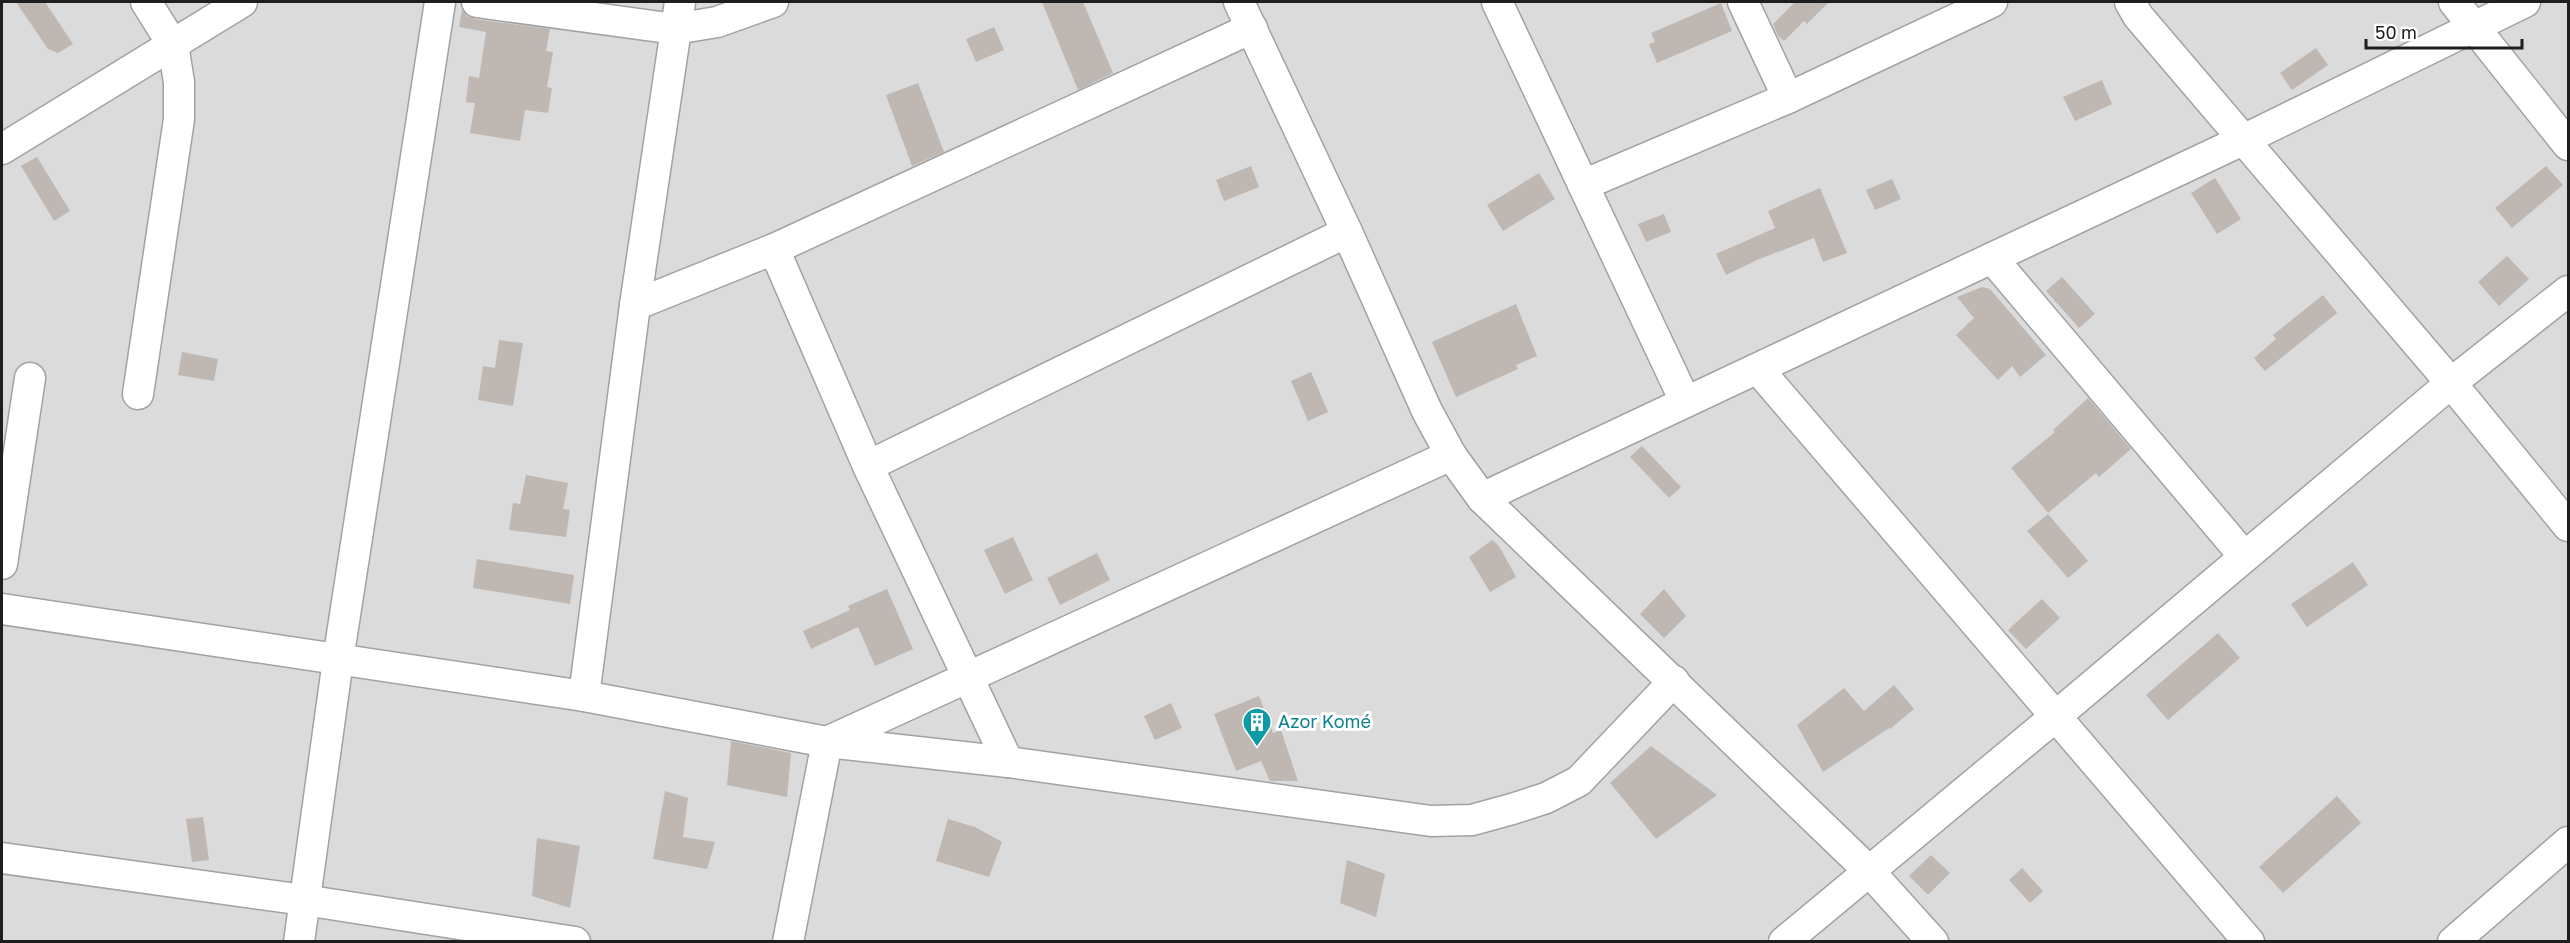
<svg xmlns="http://www.w3.org/2000/svg" width="2570" height="943" font-family="'Golos Text',sans-serif">
<style>
.residential{fill:#dcdbdb}
.building{fill:#bfb7b2}
.lines{fill:none;stroke-linecap:round;stroke-linejoin:round}
.minor-casing{stroke:#a2a2a2;stroke-width:33}
.minor{stroke:#fff;stroke-width:30}
.labels{text-anchor:middle;stroke-width:6;stroke-linejoin:round;paint-order:stroke}
.culture-label{font-size:18px;fill:#0d838f;stroke:#fff;text-anchor:start}
</style>
<rect width="100%" height="100%" fill="#eeebe5"/>
<rect class="residential" x="2" y="2" width="2566" height="939"/>
<g class="building">
<path d="M16,2H45L73,44L58,53L48,49Z"/>
<path d="M1042,2H1083L1113,73L1078,90Z"/>
<path d="M1795,2H1829L1807,24L1804,21L1784,41L1778,36L1773,24Z"/>
<path d="M1721,3L1732,31L1657,63L1649,44L1655,42L1651,33Z"/>
<path d="M462,10L467,16L475,19L550,29L546,51L553,52L547,87L552,88L548,113L525,110L520,141L470,133L475,103L466,102L469,76L479,78L486,32L459,27Z"/>
<path d="M994,27L1004,50L976,62L966,39Z"/>
<path d="M2316,48L2328,65L2292,90L2280,73Z"/>
<path d="M2102,80L2112,104L2075,121L2063,97Z"/>
<path d="M918,83L944,152L912,166L886,95Z"/>
<path d="M37,157L70,211L54,221L21,166Z"/>
<path d="M1251,166L1259,187L1224,201L1216,180Z"/>
<path d="M2546,166L2563,185L2512,228L2495,208Z"/>
<path d="M1539,173L1555,199L1503,231L1487,205Z"/>
<path d="M2215,178L2241,219L2217,234L2191,193Z"/>
<path d="M1892,179L1901,199L1875,210L1866,190Z"/>
<path d="M1820,188L1847,253L1823,262L1814,238L1757,260L1726,275L1716,254L1775,228L1768,211Z"/>
<path d="M1664,214L1671,232L1646,242L1638,224Z"/>
<path d="M2507,256L2529,279L2499,306L2478,282Z"/>
<path d="M2062,277L2095,314L2079,328L2046,291Z"/>
<path d="M1982,287L1990,289L2046,355L2020,377L2012,366L1998,380L1956,335L1974,318L1957,297Z"/>
<path d="M2323,295L2337,313L2265,371L2254,358L2276,339L2273,335Z"/>
<path d="M1516,304L1537,356L1516,365L1518,369L1456,397L1432,342Z"/>
<path d="M499,340L523,343L513,406L478,400L483,366L495,368Z"/>
<path d="M182,352L218,359L214,381L178,375Z"/>
<path d="M1311,372L1328,412L1308,421L1291,381Z"/>
<path d="M2088,398L2131,449L2099,477L2096,473L2048,513L2011,468L2055,432L2053,430Z"/>
<path d="M1642,446L1681,487L1669,498L1630,457Z"/>
<path d="M526,475L568,483L563,509L570,510L566,537L509,530L513,503L520,504Z"/>
<path d="M2048,514L2088,561L2068,578L2027,531Z"/>
<path d="M1013,537L1033,580L1005,594L984,550Z"/>
<path d="M1492,540L1499,546L1516,577L1490,592L1469,557Z"/>
<path d="M1097,553L1110,580L1060,605L1047,578Z"/>
<path d="M477,559L574,575L570,604L473,588Z"/>
<path d="M2353,562L2368,585L2307,627L2291,604Z"/>
<path d="M887,589L913,649L875,666L858,627L811,649L803,631L850,610L848,606Z"/>
<path d="M1664,589L1686,616L1664,638L1640,614Z"/>
<path d="M2042,599L2060,618L2026,649L2008,630Z"/>
<path d="M2218,633L2240,658L2168,720L2146,695Z"/>
<path d="M1894,685L1914,709L1890,729L1889,728L1823,772L1797,725L1844,688L1864,711Z"/>
<path d="M1259,696L1273,733L1281,730L1298,781H1270L1261,761L1236,771L1214,714Z"/>
<path d="M1171,703L1182,728L1155,740L1144,716Z"/>
<path d="M731,741L791,753L787,797L727,785Z"/>
<path d="M1651,746L1717,795L1656,839L1610,783Z"/>
<path d="M665,791L688,798L683,837L715,842L707,869L653,859Z"/>
<path d="M2337,796L2361,823L2283,893L2259,867Z"/>
<path d="M203,817L209,860L192,862L186,819Z"/>
<path d="M948,819L975,827L1002,842L989,877L936,861Z"/>
<path d="M537,838L580,846L570,908L532,896Z"/>
<path d="M1931,855L1950,873L1928,895L1909,876Z"/>
<path d="M1347,860L1385,874L1376,917L1340,903Z"/>
<path d="M2022,868L2043,891L2030,903L2009,880Z"/>
</g>
<g class="lines">
<g class="minor-casing">
<g id="minor">
<path d="M477,2L675,29L717,22L773,2"/>
<path d="M1239,2L1347,232L1427,411L1451,455L1482,498L1869,871L1933,942"/>
<path d="M1497,2L1685,401"/>
<path d="M1743,2L1788,98"/>
<path d="M2130,2L2138,16L2451,383L2568,526"/>
<path d="M2454,2L2568,145"/>
<path d="M2,149L242,2"/>
<path d="M1583,185L1788,98L1992,2"/>
<path d="M774,249L868,466L1008,762"/>
<path d="M1992,258L2244,556"/>
<path d="M635,305L774,249L1252,28"/>
<path d="M1758,369L2249,942"/>
<path d="M138,394L179,119V82L173,45L146,2"/>
<path d="M868,466L1347,232"/>
<path d="M1482,498L2245,139L2525,2"/>
<path d="M2,564L30,378"/>
<path d="M2,609L584,696L827,742L1008,762L1431,821L1472,820L1512,809L1546,798L1579,781L1674,681"/>
<path d="M584,696L635,305L680,2"/>
<path d="M2,858L304,900L575,942"/>
<path d="M299,942L338,660L440,2"/>
<path d="M788,942L827,742L1451,455"/>
<path d="M1784,942L2056,716L2451,383L2568,291"/>
<path d="M2453,942L2568,842"/>
</g>
</g>
<use href="#minor" class="minor"/>
</g>
<defs>
<g id="building-pin" transform="scale(1.5)"><path d="M0 17L-7.5 6A9.5 9.5 0 1 1 7.5 6Z" fill="#0f9aa8" stroke="#fff"/><path d="M-4-6H4V6H1V3H-1V6H-4ZM-2.5-4.3h1.7v1.8h-1.7ZM.8-4.3h1.7v1.8H.8ZM-2.5-1h1.7V.8h-1.7ZM.8-1h1.7V.8H.8Z" fill="#fff"/></g>
</defs>
<g fill-rule="evenodd">
<use href="#building-pin" x="1257" y="722"/>
</g>
<g class="labels">
<g class="culture-label">
<text x="1278" y="728">Azor Komé</text>
</g>
</g>
<rect width="2570" height="943" fill="none" stroke="#1e1e1e" stroke-width="6"/>
<path d="M2366 39v9h156v-9" fill="none" stroke="#1e1e1e" stroke-width="3"/>
<text x="2375" y="39" font-size="18" fill="#1e1e1e" stroke="#ffffff" stroke-width="4.5" paint-order="stroke">50 m</text>
</svg>
